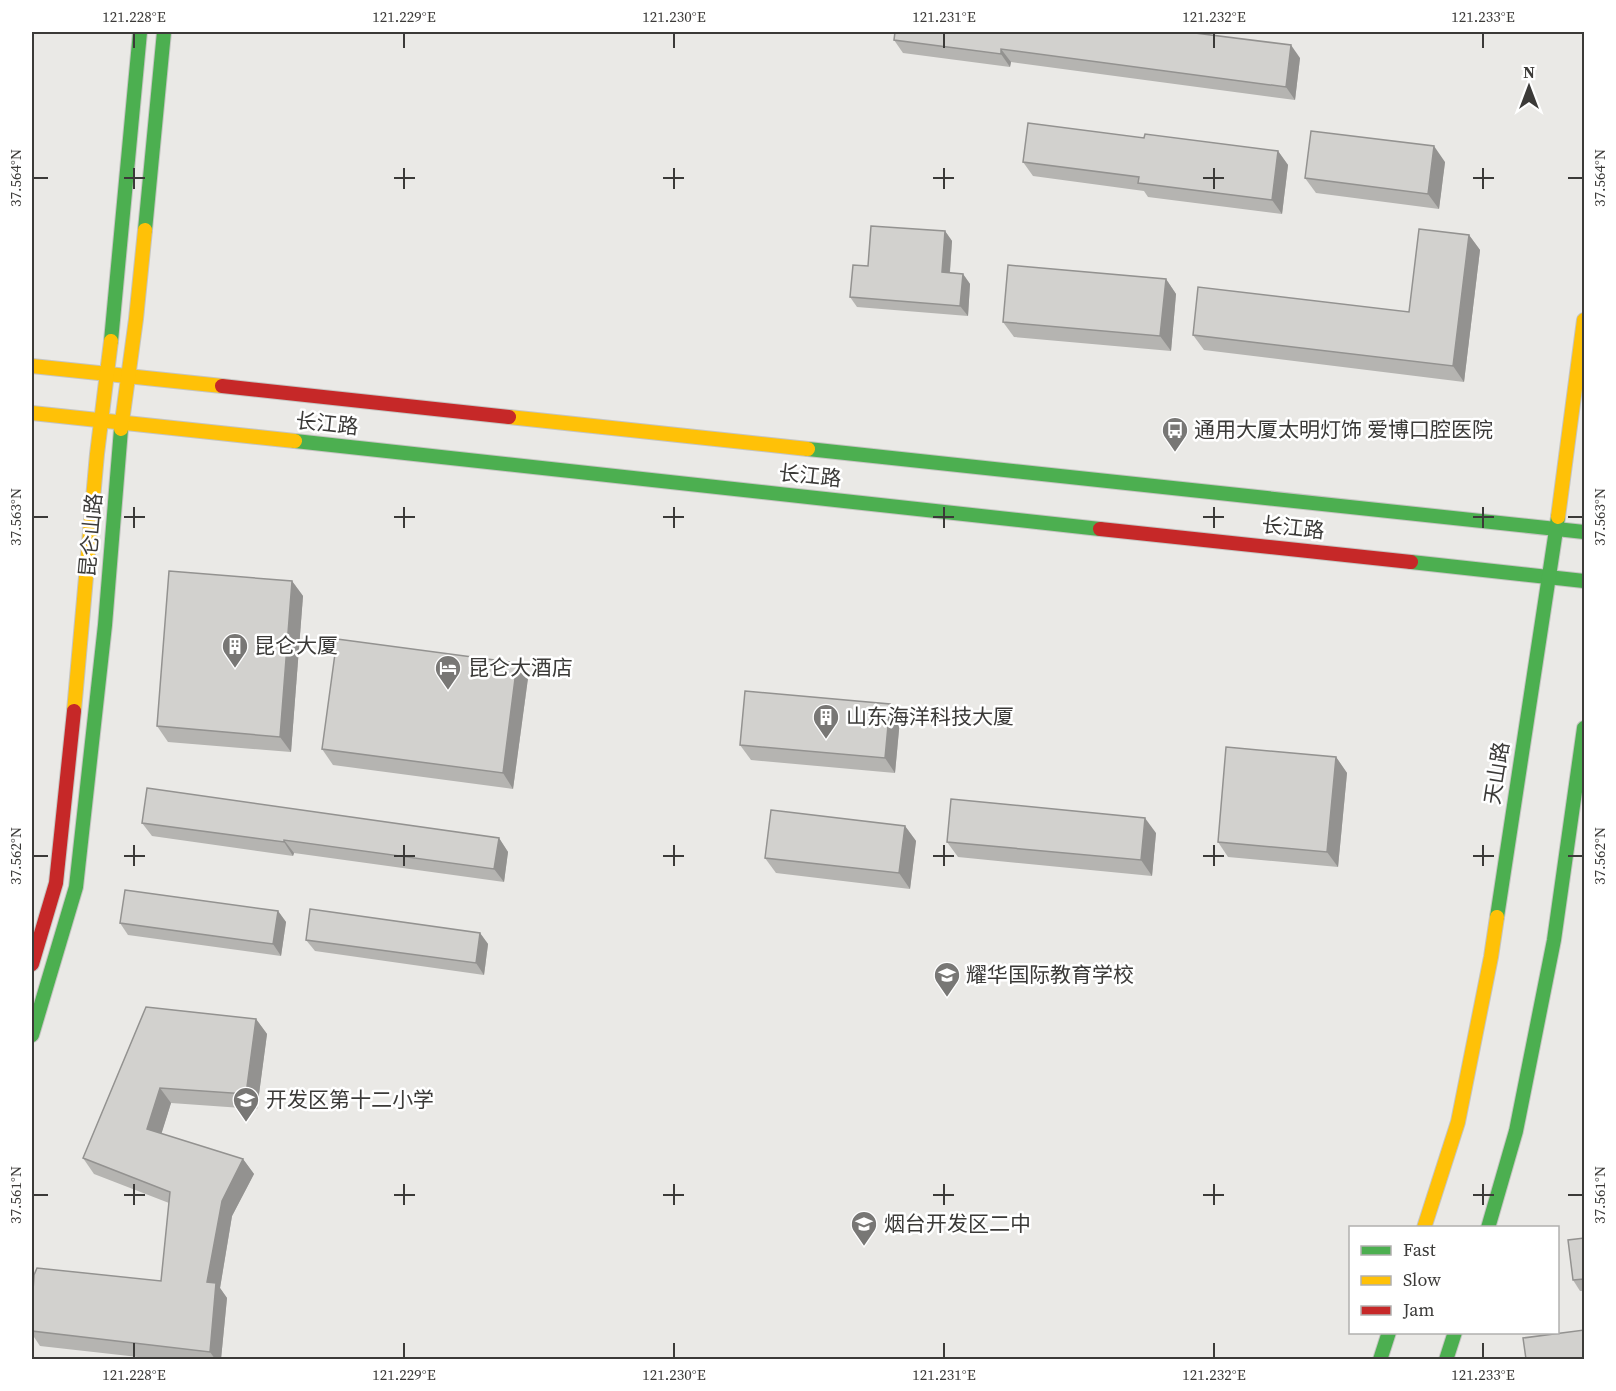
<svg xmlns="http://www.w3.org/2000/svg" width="1616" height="1391" font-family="'Source Serif 4','Noto Sans SC',serif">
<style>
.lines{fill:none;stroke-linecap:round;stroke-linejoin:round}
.fast-casing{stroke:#c5c5c2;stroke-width:16}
.slow-casing{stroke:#c5c5c2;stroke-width:16}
.jam-casing{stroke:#c5c5c2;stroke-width:16}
.fast{stroke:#4caf50;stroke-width:14}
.slow{stroke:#ffc107;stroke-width:14}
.jam{stroke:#c62828;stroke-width:14}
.wall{fill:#b5b4b1}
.shaded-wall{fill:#939290}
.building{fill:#d2d1ce;stroke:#939290;stroke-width:1.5}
.ticks{fill:none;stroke:#3b3a38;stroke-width:2}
.labels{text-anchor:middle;stroke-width:5;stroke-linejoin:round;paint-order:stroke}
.street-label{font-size:21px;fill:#3b3a38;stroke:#fff}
.poi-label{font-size:21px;fill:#3b3a38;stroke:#fff;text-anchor:start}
.neatline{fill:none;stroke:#3b3a38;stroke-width:2}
.ticks-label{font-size:15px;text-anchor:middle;fill:#3b3a38}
</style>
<rect width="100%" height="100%" fill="#eae9e6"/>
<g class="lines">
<g class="fast-casing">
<g id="fast">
<path d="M145,230L164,32"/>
<path d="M111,341L140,32"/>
<path d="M295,441L1100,529"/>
<path d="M808,449L1584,532"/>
<path d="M1411,562L1584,581"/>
<path d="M1497,917L1558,517"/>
<path d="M32,1035L76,887L105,625L121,429"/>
<path d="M1488,1228L1516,1131L1554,940L1584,728"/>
<path d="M1380,1360L1389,1332"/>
<path d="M1446,1360L1455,1332"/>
</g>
</g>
<g class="slow-casing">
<g id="slow">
<path d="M32,366L222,386"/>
<path d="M32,413L295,441"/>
<path d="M509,417L808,449"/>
<path d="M121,429L136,319L145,230"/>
<path d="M1558,517L1584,320"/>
<path d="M74,711L97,454L111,341"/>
<path d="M1424,1228L1458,1122L1491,957L1497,917"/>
</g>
</g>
<g class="jam-casing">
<g id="jam">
<path d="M222,386L509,417"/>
<path d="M1100,529L1411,562"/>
<path d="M32,964L56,883L74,711"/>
</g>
</g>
<use href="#fast" class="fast"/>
<use href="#slow" class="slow"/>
<use href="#jam" class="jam"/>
</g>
<g class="wall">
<path d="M894,40L1300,58L1295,100L1011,62L1010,67L903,53Z"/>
<path d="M1144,138L1278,151L1288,165L1282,214L1148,197L1144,191L1033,176L1023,162Z"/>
<path d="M1445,162L1439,209L1316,193L1305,178Z"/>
<path d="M945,231L952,241L950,273L963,274L970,284L968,316L857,307L850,297L868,266Z"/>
<path d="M1469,235L1480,250L1464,382L1204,350L1193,335L1409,312Z"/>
<path d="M1166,279L1176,294L1171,351L1014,337L1003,322Z"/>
<path d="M292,581L303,596L291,752L168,742L157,726Z"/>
<path d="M517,663L528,678L513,789L333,765L322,749Z"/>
<path d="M890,704L900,719L895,773L751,760L740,745Z"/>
<path d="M1336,757L1347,773L1338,867L1228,857L1218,842Z"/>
<path d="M142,823L499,838L508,852L504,882L294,853L293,856L152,836Z"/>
<path d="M905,826L916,841L910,889L776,873L765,858Z"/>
<path d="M1156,833L1152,876L958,857L947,842Z"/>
<path d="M278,911L286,922L281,956L128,935L120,923Z"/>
<path d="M480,933L488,944L484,975L315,951L306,940Z"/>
<path d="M146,1007L256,1019L267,1034L257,1109L171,1103L161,1134L243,1159L254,1174L232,1216L220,1288L227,1298L221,1359H156L40,1346L32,1334V1307L161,1281L169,1203L94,1174L83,1158Z"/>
<path d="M1584,1238V1291H1580L1573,1280Z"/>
</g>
<g class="shaded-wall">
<path d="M1291,45L1300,58L1295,100L1286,87Z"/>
<path d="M1001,49L1011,62L1010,67L1001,54Z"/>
<path d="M1434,146L1445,162L1439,209L1428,194Z"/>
<path d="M1278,151L1288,165L1282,214L1272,200Z"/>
<path d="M945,231L952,241L949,282L942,272Z"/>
<path d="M1469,235L1480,250L1464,382L1453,366Z"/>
<path d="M963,274L970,284L968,316L960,306Z"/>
<path d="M1166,279L1176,294L1171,351L1160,336Z"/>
<path d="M292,581L303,596L291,752L280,737Z"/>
<path d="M517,663L528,678L513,789L503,773Z"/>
<path d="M890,704L900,719L895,773L885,758Z"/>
<path d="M1336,757L1347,773L1338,867L1327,852Z"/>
<path d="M1145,818L1156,833L1152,876L1141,860Z"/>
<path d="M905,826L916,841L910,889L899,873Z"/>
<path d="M499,838L508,852L504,882L494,869Z"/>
<path d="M284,840L294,853L293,856L284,842Z"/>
<path d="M278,911L286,922L281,956L273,944Z"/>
<path d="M480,933L488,944L484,975L476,963Z"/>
<path d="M256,1019L267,1034L257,1109L246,1094Z"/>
<path d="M160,1088L171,1103L158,1145L147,1129Z"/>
<path d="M243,1159L254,1174L232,1216L220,1288L227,1298L221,1359H215L210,1352L207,1282L222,1201Z"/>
</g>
<g class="building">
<path d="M895,32H1187L1291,45L1286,87L1001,49V54L894,40Z"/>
<path d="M1028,123L1144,138L1145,134L1278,151L1272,200L1138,183L1139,177L1023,162Z"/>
<path d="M1311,131L1434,146L1428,194L1305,178Z"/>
<path d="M871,226L945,231L942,272L963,274L960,306L850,297L853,265L868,266Z"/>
<path d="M1419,229L1469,235L1453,366L1193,335L1198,287L1409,312Z"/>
<path d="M1008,265L1166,279L1160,336L1003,322Z"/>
<path d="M169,571L292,581L280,737L157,726Z"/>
<path d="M337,639L517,663L503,773L322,749Z"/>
<path d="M745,691L890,704L885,758L740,745Z"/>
<path d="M1226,747L1336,757L1327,852L1218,842Z"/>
<path d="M147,788L499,838L494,869L284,840V842L142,823Z"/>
<path d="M951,799L1145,818L1141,860L947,842Z"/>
<path d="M771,810L905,826L899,873L765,858Z"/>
<path d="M125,890L278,911L273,944L120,923Z"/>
<path d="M310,909L480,933L476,963L306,940Z"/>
<path d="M146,1007L256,1019L246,1094L160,1088L147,1129L243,1159L222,1201L207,1282L216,1283L210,1352L32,1331V1307L34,1275L37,1268L161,1281L170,1192L83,1158Z"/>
<path d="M1584,1238V1279L1573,1280L1568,1240Z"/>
<path d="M1584,1330V1359H1526L1523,1338Z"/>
</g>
<path class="ticks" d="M134,33V48M404,33V48M674,33V48M944,33V48M1214,33V48M1483,33V48M134,168V189M404,168V189M674,168V189M944,168V189M1214,168V189M1483,168V189M33,178H48M124,178H145M394,178H415M663,178H684M933,178H954M1203,178H1224M1473,178H1494M1568,178H1583M134,507V528M404,507V528M674,507V528M944,507V528M1214,507V528M1483,507V528M33,517H48M124,517H145M394,517H415M663,517H684M933,517H954M1203,517H1224M1473,517H1494M1568,517H1583M134,845V866M404,845V866M674,845V866M944,845V866M1214,845V866M1483,845V866M33,856H48M124,856H145M394,856H415M663,856H684M933,856H954M1203,856H1224M1473,856H1494M1568,856H1583M134,1184V1205M404,1184V1205M674,1184V1205M944,1184V1205M1214,1184V1205M1483,1184V1205M33,1195H48M124,1195H145M394,1195H415M663,1195H684M933,1195H954M1203,1195H1224M1473,1195H1494M1568,1195H1583M134,1343V1358M404,1343V1358M674,1343V1358M944,1343V1358M1214,1343V1358M1483,1343V1358"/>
<defs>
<g id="bus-pin" transform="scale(1.35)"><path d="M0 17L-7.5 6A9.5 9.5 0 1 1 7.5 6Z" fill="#787775" stroke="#fff"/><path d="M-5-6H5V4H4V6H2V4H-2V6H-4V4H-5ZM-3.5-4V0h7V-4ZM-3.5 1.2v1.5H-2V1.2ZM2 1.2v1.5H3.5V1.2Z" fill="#fff"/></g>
<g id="building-pin" transform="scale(1.35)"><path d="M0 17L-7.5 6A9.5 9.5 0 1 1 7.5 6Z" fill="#787775" stroke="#fff"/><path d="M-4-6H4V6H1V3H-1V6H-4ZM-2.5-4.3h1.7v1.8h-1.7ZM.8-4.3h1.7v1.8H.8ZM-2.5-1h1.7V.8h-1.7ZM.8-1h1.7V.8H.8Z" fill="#fff"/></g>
<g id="hotel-pin" transform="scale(1.35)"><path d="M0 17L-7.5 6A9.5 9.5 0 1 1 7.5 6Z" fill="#787775" stroke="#fff"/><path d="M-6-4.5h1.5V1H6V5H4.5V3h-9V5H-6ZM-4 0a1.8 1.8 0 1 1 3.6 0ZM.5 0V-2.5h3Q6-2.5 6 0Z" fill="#fff"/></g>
<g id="school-pin" transform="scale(1.35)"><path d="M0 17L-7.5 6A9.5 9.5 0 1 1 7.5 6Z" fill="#787775" stroke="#fff"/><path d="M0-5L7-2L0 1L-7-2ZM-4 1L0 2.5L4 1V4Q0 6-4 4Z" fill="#fff"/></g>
</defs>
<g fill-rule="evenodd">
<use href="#bus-pin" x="1175" y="430"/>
<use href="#building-pin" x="235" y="646"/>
<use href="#hotel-pin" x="448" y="668"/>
<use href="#building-pin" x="826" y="717"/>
<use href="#school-pin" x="947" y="975"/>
<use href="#school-pin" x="246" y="1100"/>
<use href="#school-pin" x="864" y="1224"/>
</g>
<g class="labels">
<g class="street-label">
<text transform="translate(327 424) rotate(6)" y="7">长江路</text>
<text transform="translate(810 476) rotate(6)" y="7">长江路</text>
<text transform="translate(1293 528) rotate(6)" y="7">长江路</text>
<text transform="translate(91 535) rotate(-85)" y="7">昆仑山路</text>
<text transform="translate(1497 773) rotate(-81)" y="7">天山路</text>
</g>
<g class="poi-label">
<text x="1194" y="437">通用大厦太明灯饰 爱博口腔医院</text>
<text x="254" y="653">昆仑大厦</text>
<text x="468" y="675">昆仑大酒店</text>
<text x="846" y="724">山东海洋科技大厦</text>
<text x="966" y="982">耀华国际教育学校</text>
<text x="266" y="1107">开发区第十二小学</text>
<text x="884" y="1231">烟台开发区二中</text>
</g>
</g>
<rect width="1616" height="1391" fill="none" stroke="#ffffff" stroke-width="66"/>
<rect x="1349" y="1226" width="210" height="108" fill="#ffffff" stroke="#b1b0af" stroke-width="1.5"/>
<rect x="1361" y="1246" width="30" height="9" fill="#4caf50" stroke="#b1b0af" stroke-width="1.5"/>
<text x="1403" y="1256" font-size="18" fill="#3b3a38">Fast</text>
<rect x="1361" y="1276" width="30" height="9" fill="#ffc107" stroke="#b1b0af" stroke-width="1.5"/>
<text x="1403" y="1286" font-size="18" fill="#3b3a38">Slow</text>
<rect x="1361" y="1306" width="30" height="9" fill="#c62828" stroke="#b1b0af" stroke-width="1.5"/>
<text x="1403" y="1316" font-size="18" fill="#3b3a38">Jam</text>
<g transform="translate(1529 87)" stroke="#ffffff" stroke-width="4.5" paint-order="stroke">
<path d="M0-4.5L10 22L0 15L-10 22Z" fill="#3b3a38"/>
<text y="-9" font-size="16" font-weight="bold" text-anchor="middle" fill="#3b3a38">N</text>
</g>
<rect x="33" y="33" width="1550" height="1325" class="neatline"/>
<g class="ticks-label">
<text x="134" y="22">121.228°E</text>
<text x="404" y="22">121.229°E</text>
<text x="674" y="22">121.230°E</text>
<text x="944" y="22">121.231°E</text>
<text x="1214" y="22">121.232°E</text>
<text x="1483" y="22">121.233°E</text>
<text transform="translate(16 178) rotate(-90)" y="5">37.564°N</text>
<text transform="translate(1600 178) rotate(-90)" y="5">37.564°N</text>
<text transform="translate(16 517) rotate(-90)" y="5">37.563°N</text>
<text transform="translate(1600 517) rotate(-90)" y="5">37.563°N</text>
<text transform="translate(16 856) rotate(-90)" y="5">37.562°N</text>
<text transform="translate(1600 856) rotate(-90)" y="5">37.562°N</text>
<text transform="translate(16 1195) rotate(-90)" y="5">37.561°N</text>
<text transform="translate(1600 1195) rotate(-90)" y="5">37.561°N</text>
<text x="134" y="1380">121.228°E</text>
<text x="404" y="1380">121.229°E</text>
<text x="674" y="1380">121.230°E</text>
<text x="944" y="1380">121.231°E</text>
<text x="1214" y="1380">121.232°E</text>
<text x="1483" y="1380">121.233°E</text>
</g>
</svg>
